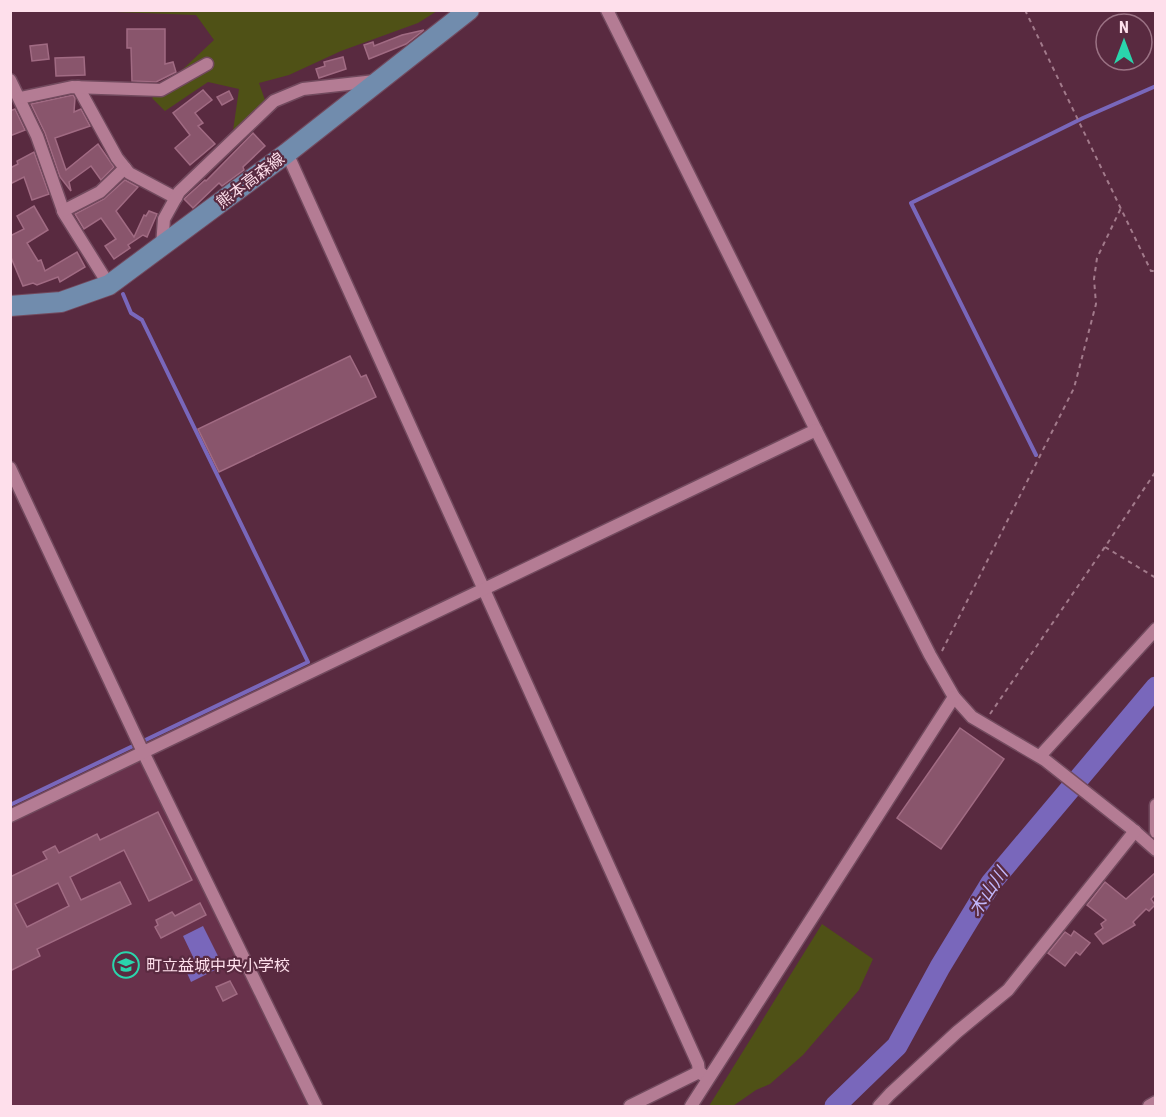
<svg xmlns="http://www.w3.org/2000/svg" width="1166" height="1117" font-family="'Roboto Condensed','Noto Sans JP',sans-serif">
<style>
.built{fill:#68314b}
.green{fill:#4f5116}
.water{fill:#7967bb}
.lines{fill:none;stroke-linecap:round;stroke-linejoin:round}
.stream{stroke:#7967bb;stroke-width:4}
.river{stroke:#7967bb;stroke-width:21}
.building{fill:#89556c;stroke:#a16b83;stroke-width:1.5;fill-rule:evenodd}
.street-casing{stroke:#724a5e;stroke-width:15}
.primary-casing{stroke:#724a5e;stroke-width:22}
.path{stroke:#a27a8b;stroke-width:2;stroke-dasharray:4.5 4.5;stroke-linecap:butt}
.street{stroke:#b47c94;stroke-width:12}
.primary{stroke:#718cad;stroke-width:20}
.labels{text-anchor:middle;stroke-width:4.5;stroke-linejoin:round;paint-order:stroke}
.street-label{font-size:16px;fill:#fedfeb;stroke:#592a40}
.poi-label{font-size:16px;fill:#fedfeb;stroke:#592a40;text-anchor:start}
.water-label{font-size:18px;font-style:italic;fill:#c2b7fa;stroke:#592a40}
</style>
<rect width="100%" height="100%" fill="#592a40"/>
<path class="built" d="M141,758L310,1106H11V823Z"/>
<g class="green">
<path d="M88,11H437L418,23L341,51L289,75L259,83L266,103L233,131L239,89L208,82L165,111L152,98L214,40L196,15Z"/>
<path d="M822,924L873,959L859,990L803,1055L770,1084L756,1090L733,1106H709Z"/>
</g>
<path class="water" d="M203,926L223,966L191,982L183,964L194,959L183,936Z"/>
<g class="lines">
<g class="stream">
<path d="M1036,455L911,203L1083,118L1156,86"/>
<path d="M10,805L308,662L142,320L131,313L123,294"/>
</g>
<path class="river" d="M835,1106L897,1046L940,967L991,883L1156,687"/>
</g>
<g class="building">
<path d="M127,29H165V64L173,62L176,72L156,82L132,81L131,48H127Z"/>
<path d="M424,30L406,44L369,59L364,45L373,42L374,46L402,35Z"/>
<path d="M47,44L49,59L32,61L30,46Z"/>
<path d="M84,57L85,75L56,76L55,58Z"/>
<path d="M343,57L346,69L319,78L316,69L325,66L324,62Z"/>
<path d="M203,90L212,100L195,113L203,123L198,126L215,144L190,165L175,148L190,135L173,113Z"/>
<path d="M229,91L233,99L222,105L217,97Z"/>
<path d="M73,95L75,98L74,112L81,109L90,126L55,138L66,170L98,144L114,167L101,180L91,166L69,182L71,191L60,177L45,133L31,104Z"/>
<path d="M15,109L25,130L10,136V111Z"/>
<path d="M253,133L265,146L243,167L244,170L222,186L219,183L193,208L184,199L205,180L206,181Z"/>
<path d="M34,152L49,194L32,200L24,177L10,184V168L18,164L17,161Z"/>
<path d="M125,180L138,187L116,211L134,237L144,215L146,216L149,211L157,214L147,237L143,235L128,245L130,248L114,259L105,246L116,239L101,218L84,229L75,214L104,199Z"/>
<path d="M34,206L48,230L27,243L38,261L41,260L45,271L77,252L85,267L60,282L58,277L37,285L33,283L23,286L10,255V236L24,229L17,216Z"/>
<path d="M350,356L361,377L366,375L376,397L219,472L198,429Z"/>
<path d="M960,728L1004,759L941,849L897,818Z"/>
<path d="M158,812L192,880L149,901L124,850L70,877L81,900L120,882L131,904L37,949L40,956L10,971V877L47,859L43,852L55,846L59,853L97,834L100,840ZM58,883L69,906L27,927L15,904Z"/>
<path d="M1155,873V895L1151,899L1155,905L1149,911L1146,909L1133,922L1135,925L1103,944L1095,934L1103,928L1101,924L1106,920L1087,905L1105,882L1126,899Z"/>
<path d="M200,903L206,915L161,938L155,927L158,925L156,920L172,912L175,916Z"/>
<path d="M1074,931L1090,943L1080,955L1076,952L1065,966L1048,953L1065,932L1071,936Z"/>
<path d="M230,981L237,994L223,1001L216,987Z"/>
</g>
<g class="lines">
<g class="street-casing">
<g id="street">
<path d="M607,10L816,430L930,655L954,697L972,717L1045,760L1131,828L1156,850"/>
<path d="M10,80L37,136L64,213L109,285"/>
<path d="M78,87L117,158L129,173L176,198"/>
<path d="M20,98L72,87L161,90L207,64"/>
<path d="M287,153L698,1064L699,1072"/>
<path d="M63,211L100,192L125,168"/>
<path d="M162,246L164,219L179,192L274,101L303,89L375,81"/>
<path d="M10,468L143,752L316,1106"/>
<path d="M1040,756L1156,629"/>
<path d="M1156,805V832"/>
<path d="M10,816L816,430"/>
<path d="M630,1106L699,1072L706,1077"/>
<path d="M691,1106L954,697"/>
<path d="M879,1106L890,1094L957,1032L1008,990L1135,831"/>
<path d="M1149,1106L1156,1102"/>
</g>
</g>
<g class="primary-casing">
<path id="primary" d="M10,306L61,302L109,285L287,153L469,10"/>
</g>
<g class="path">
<path d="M1025,10L1151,271H1156"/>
<path d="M1105,547L1156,578"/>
<path d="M942,651L1074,388L1096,304L1094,279L1097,258L1121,208"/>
<path d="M990,714L1109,541L1156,471"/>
</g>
<use href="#street" class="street"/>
<use href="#primary" class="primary"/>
</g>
<defs>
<g id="school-ring" transform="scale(1.35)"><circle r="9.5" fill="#592a40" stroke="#2ad5ac" stroke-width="1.5"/><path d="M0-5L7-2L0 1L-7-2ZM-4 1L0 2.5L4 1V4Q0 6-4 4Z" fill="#2ad5ac"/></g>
</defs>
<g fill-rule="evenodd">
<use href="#school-ring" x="126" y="965"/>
</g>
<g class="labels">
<g class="street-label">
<text transform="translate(250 180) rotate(-37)" y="6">熊本高森線</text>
</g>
<g class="poi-label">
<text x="146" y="971">町立益城中央小学校</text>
</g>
<g class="water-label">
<text transform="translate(988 892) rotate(-56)" y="6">木山川</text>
</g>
</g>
<rect width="1166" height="1117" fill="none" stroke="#fedfeb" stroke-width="24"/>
<g transform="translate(1124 42)"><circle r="28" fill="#592a40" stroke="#9b7284" stroke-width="1.5"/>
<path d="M0-4.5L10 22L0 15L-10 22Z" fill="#2ad5ac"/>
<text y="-9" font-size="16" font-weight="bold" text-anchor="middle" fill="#fedfeb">N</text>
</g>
</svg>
